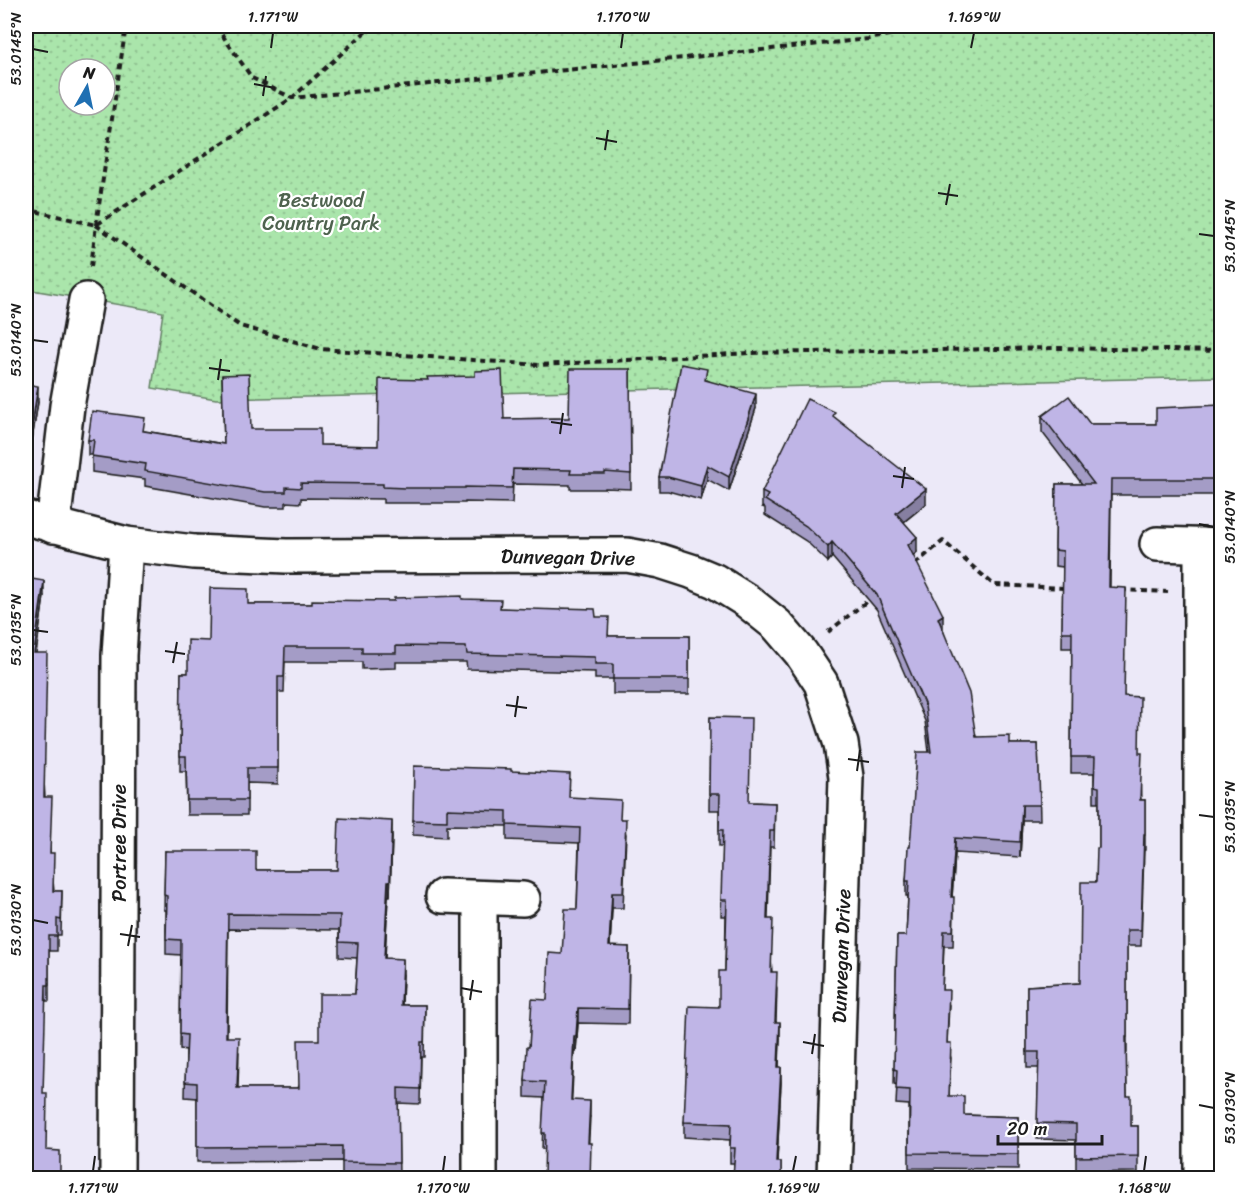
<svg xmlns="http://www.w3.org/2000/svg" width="1247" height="1204" font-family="Sriracha,sans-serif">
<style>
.park{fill:url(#park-dots);stroke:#638064;stroke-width:1.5;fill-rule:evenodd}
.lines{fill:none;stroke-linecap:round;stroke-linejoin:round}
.minor-casing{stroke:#1c1c1c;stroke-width:38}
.path{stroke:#1c1c1c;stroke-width:4;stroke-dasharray:6 4.5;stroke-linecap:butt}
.minor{stroke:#fff;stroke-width:33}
.wall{fill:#a49cc6;stroke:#1c1c1c;stroke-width:1.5;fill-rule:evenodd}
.shaded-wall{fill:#867fa1;stroke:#1c1c1c;stroke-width:1.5}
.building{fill:#bfb5e6;stroke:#1c1c1c;stroke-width:1.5;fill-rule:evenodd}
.ticks{fill:none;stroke:#1c1c1c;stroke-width:2}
.labels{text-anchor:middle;stroke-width:4.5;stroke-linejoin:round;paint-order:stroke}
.park-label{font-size:20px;fill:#4e624e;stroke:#fff}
.street-label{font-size:20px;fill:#1c1c1c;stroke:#fff}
.neatline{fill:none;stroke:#1c1c1c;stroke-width:2}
.ticks-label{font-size:15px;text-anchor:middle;fill:#1c1c1c}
</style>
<defs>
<pattern id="park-dots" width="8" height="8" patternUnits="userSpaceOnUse" patternTransform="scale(1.5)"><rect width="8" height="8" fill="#aae5ab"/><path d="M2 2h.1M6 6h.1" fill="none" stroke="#92c493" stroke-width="1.8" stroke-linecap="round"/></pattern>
</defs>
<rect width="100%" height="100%" fill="#ece9f8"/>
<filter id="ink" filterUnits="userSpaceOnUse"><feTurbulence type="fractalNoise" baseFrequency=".0167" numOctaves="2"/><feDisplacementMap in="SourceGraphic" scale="12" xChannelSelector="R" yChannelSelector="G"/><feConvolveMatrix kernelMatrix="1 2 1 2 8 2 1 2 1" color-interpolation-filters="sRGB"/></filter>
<g filter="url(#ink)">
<path class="park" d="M26,26H1221V377L216,399L152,388L163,312L26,289ZM69,69H105V105H69Z"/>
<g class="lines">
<g class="minor-casing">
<g id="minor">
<path d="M26,518L126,544L194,552L286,556L627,555L660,561L691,571L715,581L747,601L777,625L801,653L821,683L841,744L846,777L834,1178"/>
<path d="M53,526L67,406L86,300"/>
<path d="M1157,544L1221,546"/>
<path d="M443,896L523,899"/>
<path d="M117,1178L119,655L126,544"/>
<path d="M480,1178V898"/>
<path d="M1201,1178V545"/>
</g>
</g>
<g class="path">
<path d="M216,26L252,78L292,98L869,39L933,26"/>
<path d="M26,209L96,225L292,98L372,26"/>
<path d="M96,225L126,26"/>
<path d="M91,267L96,225L240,326L321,349L540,365L750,353L1059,348L1222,351"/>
<path d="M915,564L943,541L994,585L1066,588"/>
<path d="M1121,590L1168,592"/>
<path d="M828,632L871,598"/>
</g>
<use href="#minor" class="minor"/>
</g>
<g class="wall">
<path d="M630,369L631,489L605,488V489H570V485L513,484L512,503L465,502V503H383V499L301,498V503L286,502V507H265L145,486V479L92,472V455H88V440L145,431L224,444L222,375L251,429L320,445L378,446L504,419L569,418Z"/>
<path d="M707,380L756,408L729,491L707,479L701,500L668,491H659V477Z"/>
<path d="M26,384L38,402L31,446L26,445Z"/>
<path d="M1221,405V495H1111L1110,587L1124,696L1139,753L1141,800H1145V850H1144L1141,946H1127V1053H1126L1127,1096L1131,1126H1138V1172L1076,1173V1140L1037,1139L1039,1068H1027V986L1080,983L1096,882L1099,848V802H1094V773H1071L1072,648H1062L1063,567L1055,566L1056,484H1082L1042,432V416L1090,424H1156Z"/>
<path d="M835,418L926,504L904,522L917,552L913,556L943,630L976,737L1010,744H1038L1040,820H1022L1020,857L955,853L952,897L954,912L953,946H944L942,990L949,1005L947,1043L951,1058L949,1096L964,1115L1018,1117V1169L909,1168V1105L896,1104L897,1085L894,1084L897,936H906L908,896H906V881L910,847L929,752L925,721L877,610L832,557L828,562L806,541L765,515V508L762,507V492Z"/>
<path d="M26,578L44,596L36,653L45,797L54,891H62L61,935H57V951H49V1001H46Z"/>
<path d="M462,599L501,608L596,617L609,636H689V694H613V679H595V672L467,669L466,662H396V668L362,669V662H285L284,692H278V784L247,783V815H187L186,771H180L181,673H188L209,641L248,604H312Z"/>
<path d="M710,717L749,802L775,803L774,847H770L768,919L772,972L777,988L776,1022L780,1038L779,1067L781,1082L777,1162H781V1179H733L734,1163H730V1140L684,1137V1122L719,1007L725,971L726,916H721L723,846H719V810H709Z"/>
<path d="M511,771L621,819L626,834L623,908H612L610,947H629L628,1024L578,1023L576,1051H574L571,1100L590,1117L544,1149H542L544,1098L525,1097V1081L529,1047L547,1000L577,909L579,843L507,840V826L447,825V837L413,835V820Z"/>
<path d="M392,836L390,896H388L385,958L403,974L402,1005H425L424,1057H421L420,1104L398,1103L399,1178L342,1177V1161L197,1162V1098L185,1097L186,1050L180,1049L181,955L166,954V910H164L165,851L256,870H337ZM228,929L339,930V957L357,958L355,994L319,1040L298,1088H238L239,1052L227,1037Z"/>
</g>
<g class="shaded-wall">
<path d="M38,386V402L31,446V431Z"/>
<path d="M756,394V408L729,491V477Z"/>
<path d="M707,465V479L701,500V486Z"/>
<path d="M926,489V504L896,528V513Z"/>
<path d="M917,537V552L908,560V545Z"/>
<path d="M832,542V557L828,562V547Z"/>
<path d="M44,581V596L34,668V653Z"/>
<path d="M943,615V630L938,618Z"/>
<path d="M1022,805V820L1020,857V842Z"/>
<path d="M392,821V836L390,896V881Z"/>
<path d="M955,838V853L951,912V897Z"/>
<path d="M388,881V896L384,973V958Z"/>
<path d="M612,893V908L609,962V946Z"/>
<path d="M403,959V974L401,1020V1005Z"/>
<path d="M578,1008V1023L576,1051V1036Z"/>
<path d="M780,1022V1038L778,1082V1067Z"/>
<path d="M574,1036V1051L571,1116V1100Z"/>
<path d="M781,1067V1082L776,1178V1162Z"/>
<path d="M590,1101V1117L588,1158V1143Z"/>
</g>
<g class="building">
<path d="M681,364L707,369L705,380L756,394L729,477L707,465L701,486L668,477H659Z"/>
<path d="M570,369H630L631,474L605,472V474H570L571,470L513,469L512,488L465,487V488H405L383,487V484L301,483V488L286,487V492H265L145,471L146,464L92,456L94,440H88L92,411L145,418L143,431L224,444L222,375L249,374L251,429H320V445L378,446L379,379L428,380L427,377L475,376V371L502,370L504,419L569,418Z"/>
<path d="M26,384L38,386L31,431L26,430Z"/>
<path d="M1069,396L1090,424H1156V408L1221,405V479H1111L1109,587L1126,588L1124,696L1140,697L1139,753H1142L1140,800H1145V834H1144L1141,930H1127V1037H1126L1127,1096H1131V1126H1138V1156L1076,1157V1124L1037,1123L1039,1052H1027V986L1080,983L1081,882H1096L1097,848H1099V787L1094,786L1095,757H1071L1072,632H1062L1063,551L1055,550L1056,484H1094L1042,416Z"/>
<path d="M807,399L835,412L833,416L926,489L896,513L917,537L908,545L943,615L938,618L969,693L976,737L1010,736V744H1038L1040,805H1022L1020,842L955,838L951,897H954L953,931H944L942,990H949L947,1043H951L949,1096H964V1115L1018,1117V1154L909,1153L910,1090L896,1089L897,1070L894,1069L897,936H906L909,881H906L908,847H910L917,752H931L925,706L877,595L832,542L828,547L806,526L765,500L768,495L762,492Z"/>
<path d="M26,578L44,581L34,653H47L44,797H52L50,853H54L53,891H62L61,920L57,919V936H49V985H46L43,1093H47L46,1150L60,1151V1179H26Z"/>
<path d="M210,588L248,589V604H312V600L394,601V598L462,596V599L501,600L500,608L561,610V608L595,609L596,617H609L608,636H689V679H613V664H595V657L467,654L466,647L396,646V653H362V647H285L284,677H278V768H247V800H187L186,756H180L181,673H188V640L209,641Z"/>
<path d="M710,717L751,718L749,802L775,803L774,831H770L767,919H773L771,972H777L775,1022H780L778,1067H781L776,1162H781V1179H733L735,1148H730L731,1124L684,1122L689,1006L719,1007V971H725L727,900H721L723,830H719L720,794H709Z"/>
<path d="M414,766L511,769V771L570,774L569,797L621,800L620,819H626L623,893H612L609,946L629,947L628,1009L578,1008L576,1036H574L571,1100L590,1101L588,1143H591L590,1179H544L545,1133H542L545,1082L525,1081L527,1047H529L532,999L547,1000L549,953L562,954L565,909H577L580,828L507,825V811L447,809V821L413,820Z"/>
<path d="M339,818L392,821L390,881H388L384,958L403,959L401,1005H425L424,1042H421L420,1089L398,1088L399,1163L342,1162V1146L197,1147V1083L185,1082L187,1035L180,1034L181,940L166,939L167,896L164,895L165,851H256V870H337ZM228,914L340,915L339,942L358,943L355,994H319V1040H298L299,1088H237L239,1037H226Z"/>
</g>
</g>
<path class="ticks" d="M271,48L273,33M621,48L623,33M971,48L974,33M33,49L48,52M254,84L275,88M263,96L266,76M596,138L617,142M605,150L608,130M938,193L958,196M946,205L950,184M1199,234L1214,236M33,340L48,342M209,368L230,371M218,380L221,359M551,422L572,425M560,434L563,413M893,476L914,479M902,488L905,467M1199,524L1214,527M33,630L48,632M165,651L185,654M173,663L177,642M506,705L527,708M515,717L518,696M848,759L869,762M857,771L860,750M1199,815L1214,817M33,920L48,923M120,934L140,937M128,946L132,925M461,988L482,992M470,1000L473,980M803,1042L824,1046M812,1054L815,1034M1199,1105L1214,1108M93,1171L95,1156M443,1171L445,1156M793,1171L796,1156M1144,1171L1146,1156"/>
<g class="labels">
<g class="park-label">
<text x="321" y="207">Bestwood<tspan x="321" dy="23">Country Park</tspan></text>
</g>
<g class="street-label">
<text transform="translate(568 557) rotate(1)" y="7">Dunvegan Drive</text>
<text transform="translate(119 843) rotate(-90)" y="7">Portree Drive</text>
<text transform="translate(841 956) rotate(-88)" y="7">Dunvegan Drive</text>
</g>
</g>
<rect width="1247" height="1204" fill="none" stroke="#fff" stroke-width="66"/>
<g transform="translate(87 87) rotate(9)"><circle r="28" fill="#ffffff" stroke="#a4a4a4" stroke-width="1.5"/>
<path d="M0-4.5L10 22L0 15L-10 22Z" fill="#1f6fb2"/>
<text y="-9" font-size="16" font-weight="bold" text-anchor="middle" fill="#1c1c1c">N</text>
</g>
<path d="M998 1135v9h104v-9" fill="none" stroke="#1c1c1c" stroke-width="3"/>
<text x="1007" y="1135" font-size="18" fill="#1c1c1c" stroke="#ffffff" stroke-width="4.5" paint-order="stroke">20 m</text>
<rect x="33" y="33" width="1181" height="1138" class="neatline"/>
<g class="ticks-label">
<text x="273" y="22">1.171°W</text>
<text x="623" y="22">1.170°W</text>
<text x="974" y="22">1.169°W</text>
<text transform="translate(16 49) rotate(-90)" y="5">53.0145°N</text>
<text transform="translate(1230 236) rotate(-90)" y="5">53.0145°N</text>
<text transform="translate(16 340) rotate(-90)" y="5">53.0140°N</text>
<text transform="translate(1230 527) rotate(-90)" y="5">53.0140°N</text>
<text transform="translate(16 630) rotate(-90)" y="5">53.0135°N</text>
<text transform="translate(1230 817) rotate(-90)" y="5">53.0135°N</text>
<text transform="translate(16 920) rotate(-90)" y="5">53.0130°N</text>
<text transform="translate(1230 1108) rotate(-90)" y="5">53.0130°N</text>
<text x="93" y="1193">1.171°W</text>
<text x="443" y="1193">1.170°W</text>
<text x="793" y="1193">1.169°W</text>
<text x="1144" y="1193">1.168°W</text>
</g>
</svg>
